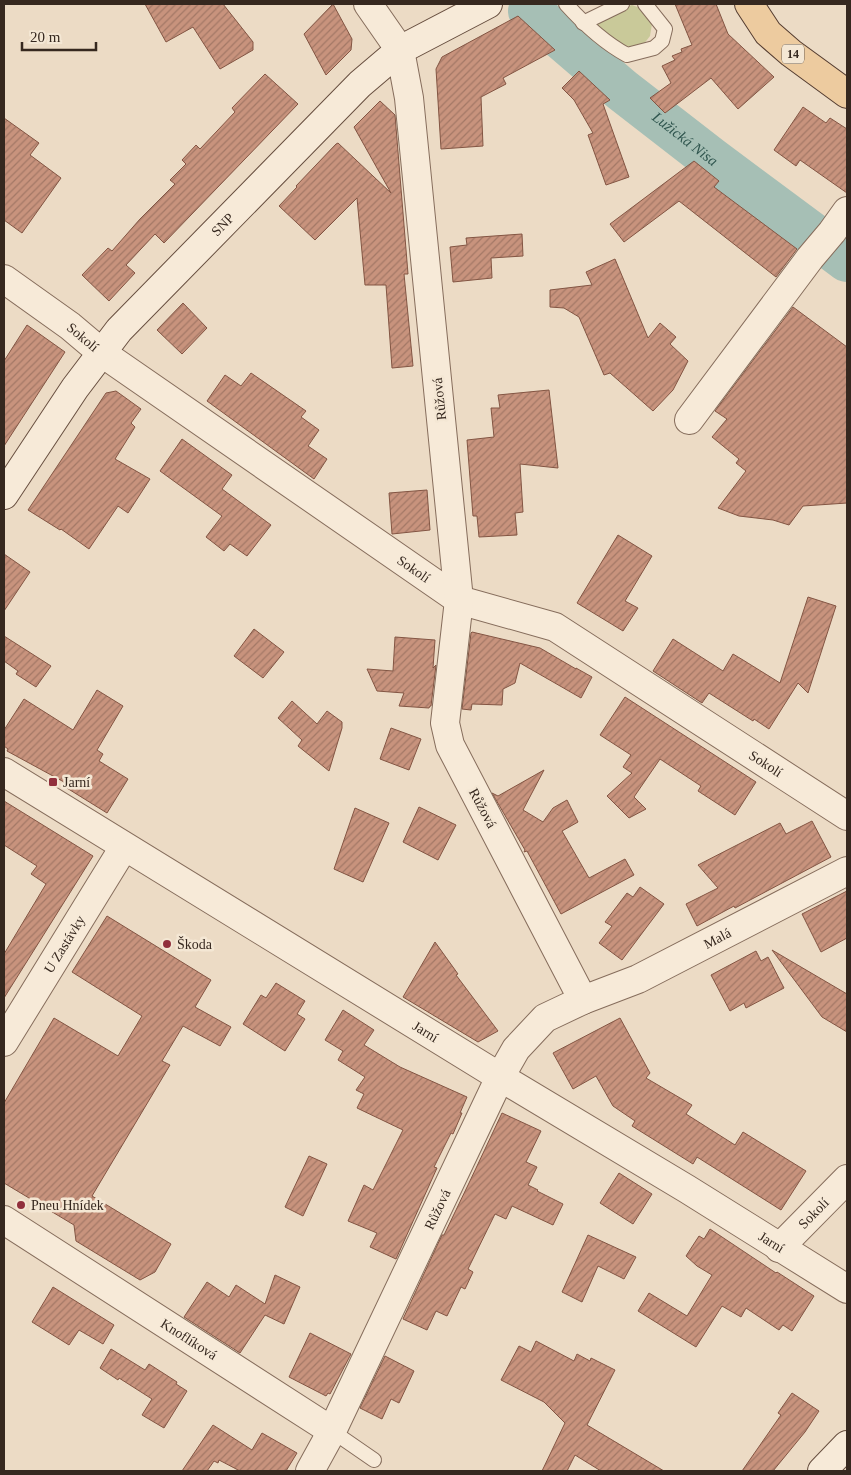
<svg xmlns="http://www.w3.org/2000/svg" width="851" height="1475" font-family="'Times New Roman',serif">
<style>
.grass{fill:#c9c999}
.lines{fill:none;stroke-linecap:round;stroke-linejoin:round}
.river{stroke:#a6bfb5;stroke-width:44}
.building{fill:url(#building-hatch);stroke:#835543}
.lane-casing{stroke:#866d5c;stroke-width:16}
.street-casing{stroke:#866d5c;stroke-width:30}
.secondary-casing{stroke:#674e3f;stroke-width:30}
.primary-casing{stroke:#543c30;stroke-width:30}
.lane{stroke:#f7ead8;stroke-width:14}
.street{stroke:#f7ead8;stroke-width:28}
.secondary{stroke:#f7ead8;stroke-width:28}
.primary{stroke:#edcb9f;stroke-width:28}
.poi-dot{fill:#912f3c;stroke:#f4e7d4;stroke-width:2}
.labels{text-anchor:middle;stroke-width:5;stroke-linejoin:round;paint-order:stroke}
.shield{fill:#f4e7d4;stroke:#6f6155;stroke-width:1}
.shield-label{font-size:12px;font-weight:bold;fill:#36281f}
.street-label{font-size:14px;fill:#36281f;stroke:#f4e7d4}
.poi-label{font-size:14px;fill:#36281f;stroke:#f4e7d4;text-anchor:start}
.water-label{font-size:15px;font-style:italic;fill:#2f554e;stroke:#f4e7d4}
</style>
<defs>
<pattern id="building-hatch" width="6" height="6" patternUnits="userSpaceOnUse" patternTransform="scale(1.25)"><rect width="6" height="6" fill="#c8937d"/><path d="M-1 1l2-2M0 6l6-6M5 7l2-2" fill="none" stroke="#a37866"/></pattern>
</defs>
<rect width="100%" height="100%" fill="#ecdbc5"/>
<path class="grass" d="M632,5L640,8L652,24L650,36L643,45L630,47L618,44L594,25L623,8Z"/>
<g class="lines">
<path class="river" id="s1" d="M530,11L622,90L711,159L847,260"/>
</g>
<g class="building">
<path d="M145,4H223L253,42V50L220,69L193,27L166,42Z"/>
<path d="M333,4L352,39L351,50L326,75L304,34Z"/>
<path d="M675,4H716L728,34L774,77L738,109L711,78L665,113L650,98L671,83L662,66L675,60L672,56L682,52L681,49L692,45Z"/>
<path d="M518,16L555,50L503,78L506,84L481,97L483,146L441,149L436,69L442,57Z"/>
<path d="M579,71L610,100L603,104L629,177L606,185L588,135L593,133L574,100L562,88Z"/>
<path d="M265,74L298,104L164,243L155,234L126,265L135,273L109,301L82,275L108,248L112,251L140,219L175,184L170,180L186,164L182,160L196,145L200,149L235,112L232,108Z"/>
<path d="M380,101L395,115L408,274H404L413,366L392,368L386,285H365L357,198L315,240L279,206L297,187L296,186L336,144L338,143L391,193L354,127Z"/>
<path d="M803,107L826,123L830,118L847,129V193L800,160L796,166L774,150Z"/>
<path d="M4,118L39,143L30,155L61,178L22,233L4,220Z"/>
<path d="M694,161L719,181L714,187L797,249L776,277L679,201L624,242L610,224Z"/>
<path d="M522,234L523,256L491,258L492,278L453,282L450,247L467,245L466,238Z"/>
<path d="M615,259L648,338L660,323L676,337L670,344L688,361L673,390L653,411L610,373L604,375L579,317L564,308L550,307V290L592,285L586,272Z"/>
<path d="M183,303L207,328L182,354L157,330Z"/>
<path d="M793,307L847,347V503L803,506L789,525L773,520L739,516L718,508L746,471L736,463L739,459L712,437L727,419L715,411Z"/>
<path d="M27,325L65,352L4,446V361Z"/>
<path d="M251,373L306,411L301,417L319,430L308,446L327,459L314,479L207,401L225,375L241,386Z"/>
<path d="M549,390L558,468L520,464L523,512L515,513L517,535L479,537L477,516H473L467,440L494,437L491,408H500L498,395Z"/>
<path d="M116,391L141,409L131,423L135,427L115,459L150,479L128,513L118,506L89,549L61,529L60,530L28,510L106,393Z"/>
<path d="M182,439L232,475L222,489L271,525L247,556L230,544L224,551L206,537L222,516L160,471Z"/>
<path d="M427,490L430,530L392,534L389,493Z"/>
<path d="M618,535L652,556L625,601L638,608L623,631L577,603Z"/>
<path d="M4,554L30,572L4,611Z"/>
<path d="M808,597L836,606L808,693L798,683L769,729L754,719L753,721L709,693L702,703L653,671L673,639L723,671L733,654L743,660L780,683Z"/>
<path d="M254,629L284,652L263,678L234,656Z"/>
<path d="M472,632L540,648L576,669V668L592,677L581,698L520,663L515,683L503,689L502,705L472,704L471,710L462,709L471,633Z"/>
<path d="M4,636L51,666L36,687L16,674L18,671L4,661Z"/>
<path d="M395,637L435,640L433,668L436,665L431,706H430L429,708L399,706L404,693L377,691L367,669L393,671Z"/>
<path d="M97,690L123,706L97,750L103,754L99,761L128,779L107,813L62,785L64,782L7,751L8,749L4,746V730L24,699L73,730Z"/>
<path d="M625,697L756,782L735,815L698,791L701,786L660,759L634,797L646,809L629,818L607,796L632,773L623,767L631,755L600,735Z"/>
<path d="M292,701L317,724L327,711L342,722V728L329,771L298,746L302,740L278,718Z"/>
<path d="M391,728L421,739L409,770L380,759Z"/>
<path d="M544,770L523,810L543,822L553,808L567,800L578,822L562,831L589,878L625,859L634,875L561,914L527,851L524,852L525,850L492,793L498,796Z"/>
<path d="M4,801L93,856L4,998V954L46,884L31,874L37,866L4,845Z"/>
<path d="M419,807L456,825L438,860L403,842Z"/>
<path d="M355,808L389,823L363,882L334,869Z"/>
<path d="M812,821L831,857L735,908L734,906L697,926L686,904L718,888L698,865L780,823L786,834Z"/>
<path d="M640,887L664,904L622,960L599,943L612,926L605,922L627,893L633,897Z"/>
<path d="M847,891V938L821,952L802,914Z"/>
<path d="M107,916L211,980L195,1007L231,1027L220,1046L183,1026L162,1061L170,1065L92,1196L171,1244L155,1272L140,1280L76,1241L74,1225L4,1183V1103L54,1018L118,1056L142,1016L72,972Z"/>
<path d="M435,942L458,974L456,975L498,1031L478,1042L403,997Z"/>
<path d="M772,950L847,994V1032L822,1017Z"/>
<path d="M756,951L761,961L768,957L784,988L746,1008L744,1003L730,1011L711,975Z"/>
<path d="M276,983L305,1001L297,1014L305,1019L285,1051L243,1024L261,995L266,998Z"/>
<path d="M343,1010L374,1030L364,1045L400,1067L467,1097L460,1113H462L453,1134L451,1133L434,1167L437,1168L396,1259L370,1247L377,1233L348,1221L364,1185L373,1190L403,1130L357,1108L364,1094L356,1090L365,1077L338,1060L343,1051L325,1040Z"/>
<path d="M620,1018L650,1073L646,1078L692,1105L686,1114L735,1145L743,1132L806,1171L781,1210L697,1157L693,1164L632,1126L635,1121L613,1106L596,1076L573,1089L553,1053Z"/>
<path d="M502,1113L541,1131L526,1162L537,1167L528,1185L538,1190L537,1191L563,1204L553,1225L512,1206L506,1219L495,1214L468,1269L473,1272L465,1289L461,1287L447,1316L436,1311L427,1330L403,1319L442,1235H444L469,1183Z"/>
<path d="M309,1156L327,1164L303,1216L285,1207Z"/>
<path d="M619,1173L652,1194L633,1224L600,1203Z"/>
<path d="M710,1229L776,1273L777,1272L814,1296L792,1331L783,1325L779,1330L746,1308L741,1317L722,1306L696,1347L638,1311L649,1293L687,1316L712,1275L697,1266L686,1256L699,1236L704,1239Z"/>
<path d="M588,1235L636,1257L624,1279L598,1266L582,1302L562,1292Z"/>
<path d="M275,1275L300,1287L284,1324L265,1315L240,1353L184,1317L207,1282L229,1297L236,1285L265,1304Z"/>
<path d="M53,1287L114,1325L103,1344L79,1330L69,1345L32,1322Z"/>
<path d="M310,1333L351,1354L330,1394L328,1393L326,1396L289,1377Z"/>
<path d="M536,1341L574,1361L577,1354L590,1361L591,1358L615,1370L587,1425L664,1471H601L575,1455L567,1471H542L565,1423L544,1402L501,1380L519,1346L531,1352Z"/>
<path d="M111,1349L145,1370L149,1364L177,1382L176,1384L187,1391L164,1428L142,1415L152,1399L119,1378L118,1380L100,1368Z"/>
<path d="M385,1356L414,1371L399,1403L391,1399L382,1419L360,1408Z"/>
<path d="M792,1393L819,1411L805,1432L773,1471H742L781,1415L778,1413Z"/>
<path d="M213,1425L252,1450L262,1433L297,1453L286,1471H240L219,1460L218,1463L214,1461L207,1471H182Z"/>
</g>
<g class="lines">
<g class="lane-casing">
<g id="lane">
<path d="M566,4C584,24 603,42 627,55L654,48L662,41L665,29L645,4"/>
<path d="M583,23L622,4"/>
<path d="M332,1431L374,1460"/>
</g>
</g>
<g class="street-casing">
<g id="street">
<path id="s2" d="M4,279L70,326L102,353L459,600L555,627L847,816"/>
<path d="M689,420L810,258L832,232L847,211"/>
<path id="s3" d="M4,772L500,1077L687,1189L847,1289"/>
<path id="s4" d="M583,1000L638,979L847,871"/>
<path id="s5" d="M4,1042L124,847"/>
<path id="s6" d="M4,1220L332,1431"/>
<path id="s7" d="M779,1248L847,1179"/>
<path id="s8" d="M310,1471L332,1431L500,1077L516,1049L545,1018L583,1000L450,745L445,723L459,600L409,98L400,50L368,4"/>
</g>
</g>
<g class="secondary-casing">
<g id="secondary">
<path id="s9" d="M4,495L75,388L119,330L360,84L400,50L488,4"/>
<path d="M822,1471L847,1445"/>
</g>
</g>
<g class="primary-casing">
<path id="primary" d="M749,4L768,33L791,53L847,94"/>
</g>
<use href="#lane" class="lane"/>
<use href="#street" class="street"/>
<use href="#secondary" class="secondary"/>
<use href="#primary" class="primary"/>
</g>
<g class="poi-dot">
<rect x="48" y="777" width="10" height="10" rx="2.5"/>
<circle cx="167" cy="944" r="5"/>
<circle cx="21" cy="1205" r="5"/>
</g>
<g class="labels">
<rect class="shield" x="782" y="44.5" width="22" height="19" rx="4"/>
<g class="shield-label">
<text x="793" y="58">14</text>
</g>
<g class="street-label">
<text dy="5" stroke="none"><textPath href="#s9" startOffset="349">SNP</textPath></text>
<text dy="5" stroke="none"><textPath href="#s2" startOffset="98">Sokolí</textPath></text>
<text transform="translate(439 399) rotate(-96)" y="5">Růžová</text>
<text dy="5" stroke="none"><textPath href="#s2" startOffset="502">Sokolí</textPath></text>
<text dy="5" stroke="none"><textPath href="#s2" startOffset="908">Sokolí</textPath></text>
<text transform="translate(483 808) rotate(62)" y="5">Růžová</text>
<text dy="5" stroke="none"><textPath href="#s4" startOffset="148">Malá</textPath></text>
<text dy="5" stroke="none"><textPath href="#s5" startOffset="115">U Zastávky</textPath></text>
<text dy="5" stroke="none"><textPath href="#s3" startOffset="495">Jarní</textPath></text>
<text dy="5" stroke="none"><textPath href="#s8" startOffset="291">Růžová</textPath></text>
<text dy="5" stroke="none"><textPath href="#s7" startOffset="49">Sokolí</textPath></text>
<text dy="5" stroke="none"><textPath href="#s3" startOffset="900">Jarní</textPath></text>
<text dy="5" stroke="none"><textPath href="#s6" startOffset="220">Knoflíková</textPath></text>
</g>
<g class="poi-label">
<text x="63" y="787">Jarní</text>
<text x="177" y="949">Škoda</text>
<text x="31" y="1210">Pneu Hnídek</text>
</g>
<g class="water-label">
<text dy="5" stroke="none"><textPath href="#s1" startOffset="201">Lužická Nisa</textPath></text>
</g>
</g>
<rect width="851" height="1475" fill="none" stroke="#36281f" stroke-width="10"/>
<path d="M22 42v8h74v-8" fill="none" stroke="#36281f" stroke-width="2.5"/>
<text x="30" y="42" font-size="15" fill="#36281f" stroke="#f4e7d4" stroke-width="4" paint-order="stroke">20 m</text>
</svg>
